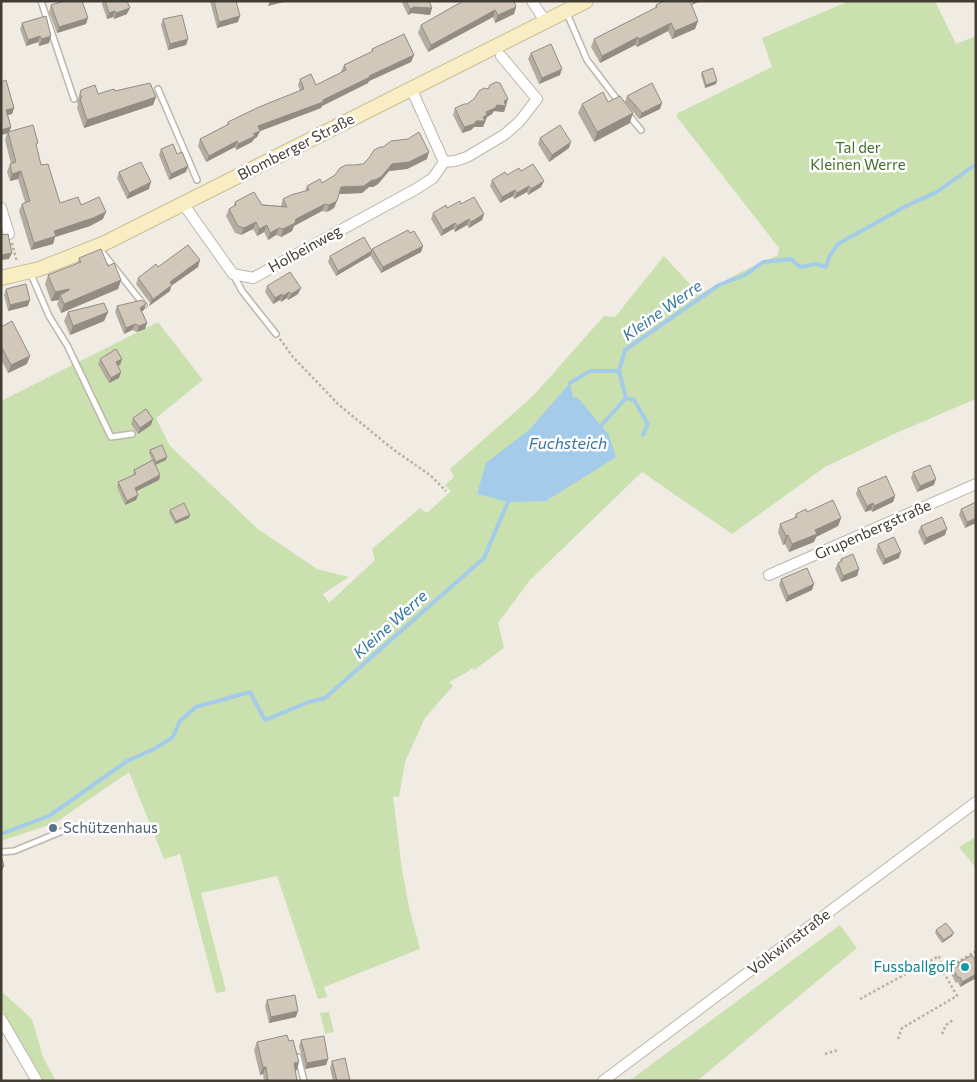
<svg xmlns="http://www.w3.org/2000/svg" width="977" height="1082" font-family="Commissioner,sans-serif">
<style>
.green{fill:#cae1af}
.water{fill:#a4cbe9}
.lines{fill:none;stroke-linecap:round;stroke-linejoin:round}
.stream{stroke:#a4cbe9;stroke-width:4}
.lane-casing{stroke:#bdb7aa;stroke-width:8}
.street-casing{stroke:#bdb7aa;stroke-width:12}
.secondary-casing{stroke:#ccc096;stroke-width:16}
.path{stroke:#bbb09a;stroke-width:2.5;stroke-dasharray:2.5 2.5;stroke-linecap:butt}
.lane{stroke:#fff;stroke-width:5}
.street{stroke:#fff;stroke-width:10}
.secondary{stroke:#f9edc4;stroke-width:14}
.wall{fill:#b4aca0}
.shaded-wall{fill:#928c82}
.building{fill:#d1c8ba;stroke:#928c82}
.service-dot{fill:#5c6f8a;stroke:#fff;stroke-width:2}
.culture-dot{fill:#0f9aa8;stroke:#fff;stroke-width:2}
.labels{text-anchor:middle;stroke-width:5;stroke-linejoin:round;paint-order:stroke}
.street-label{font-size:15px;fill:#413c34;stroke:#fff}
.park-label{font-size:15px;fill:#446d2d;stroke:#fff}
.service-label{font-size:15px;fill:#4e5e75;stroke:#fff;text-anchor:start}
.culture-label{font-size:15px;fill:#0d838f;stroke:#fff;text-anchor:end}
.water-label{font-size:16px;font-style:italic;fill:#3774a3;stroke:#fff}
</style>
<rect width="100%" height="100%" fill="#f0ece4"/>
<g class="green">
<path d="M849,1H935L956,44L976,36V399L896,433L825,467L732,534L642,472L530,580L498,623L504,648L474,670L472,668L466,673L449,682L453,686L425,718L405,762L399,797L393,796L402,870L409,907L420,949L324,987L327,997L318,999L277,876L201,893L226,991L216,993L180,854L164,859L129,772L55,823L1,841V401L158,322L203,380L156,418L170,446L258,529L317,569L349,577L323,594L329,603L375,560L372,549L420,508L427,513L451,491L445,485L454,477L450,469L533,396L604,316L615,317L664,256L699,294L739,273L778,255L779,248L676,116L678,115L676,114L772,67L762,38Z"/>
<path d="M976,837V868L959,847Z"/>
<path d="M840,925L857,948L697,1081H629Z"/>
<path d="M1,991L32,1019L43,1057L56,1081H44L1,1008Z"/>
<path d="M329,1012L334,1032L325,1034L320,1013Z"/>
</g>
<path class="water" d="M570,383L573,397L578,398L609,435L616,457L546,501L508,502L477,494L486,463L529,430Z"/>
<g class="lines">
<g class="stream">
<path d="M570,383L590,371H619"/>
<path d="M626,398L634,400L648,424L643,435"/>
<path d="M599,428L626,398L619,371L625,350L719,285L745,275L763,262L791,259L800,267L816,264L826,267L829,257L838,244L908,205L937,192L976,164"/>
<path d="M1,834L49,816L127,761L154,749L173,737L180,721L196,707L250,692L265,720L309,702L325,698L484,558L508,502L512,499"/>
</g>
<g class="lane-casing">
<g id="lane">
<path d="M41,1L74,99"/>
<path d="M566,11L587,60L619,102"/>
<path d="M158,89L197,180"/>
<path d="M627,113L641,130"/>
<path d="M98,247L144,305"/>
<path d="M30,272L49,316L67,345L111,437L132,434"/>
<path d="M233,274L242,291L276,334"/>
<path d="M1,852L14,851L70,828"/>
<path d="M298,1057L304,1081"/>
</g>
</g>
<g class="street-casing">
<g id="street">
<path d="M532,1L545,21"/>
<path d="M411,88L444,162"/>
<path d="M184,205L233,274L253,278L416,189L433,178L444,162L455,161L467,157L504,135L519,122L537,99L501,56"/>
<path d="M1,208L9,234"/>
<path d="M769,575L976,484"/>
<path d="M1,1019L37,1081"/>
<path d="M603,1081L976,802"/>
</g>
</g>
<g class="secondary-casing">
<path id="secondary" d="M1,278L39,269L105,243L586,1"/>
</g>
<g class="path">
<path d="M12,243L17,262"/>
<path d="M280,339L293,357L339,405L394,450L430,475L446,491"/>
<path d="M860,999L939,956L943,971"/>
<path d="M942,1034L946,1025L953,1020"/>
<path d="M898,1039L902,1028L957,996L943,971L976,951"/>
<path d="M825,1054L838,1050"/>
</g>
<use href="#lane" class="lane"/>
<use href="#street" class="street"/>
<use href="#secondary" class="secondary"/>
</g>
<g class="wall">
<path d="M103,1H127V14L114,19L113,17L107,19L102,4Z"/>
<path d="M210,1H236L238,22L217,28Z"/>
<path d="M401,1H429L432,8L430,15L412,13L408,15Z"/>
<path d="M463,1L516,7L514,14L495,23L493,17L428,52L418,33L421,25Z"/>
<path d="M51,5L86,24L57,33L49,12Z"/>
<path d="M656,5L698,21L695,29L672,39L668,31L637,47L635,45L600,63L591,47L594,39L655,8Z"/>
<path d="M46,16L49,43L39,46L38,42L26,46L20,29L22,23Z"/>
<path d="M163,19L188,39L186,45L168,50L161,25Z"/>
<path d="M372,49L414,55L411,62L369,81L368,83L322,106L321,108L260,131L257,137L254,139L252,142L236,150L235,147L206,162L198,146L200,139L227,125L228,122L300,91L298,85L300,79L316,85L342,72L341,71L344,65L371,52Z"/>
<path d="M531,53L560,75L539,84L528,59Z"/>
<path d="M702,72L716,84L705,88L701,75Z"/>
<path d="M1,82L14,108L12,114L8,115L11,127L9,132L36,148L41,165L60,203L81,205L103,219L90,226L55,237L53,244L31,250L19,211L22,204L25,202L18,179L10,181L7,172L10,164H11L5,140L7,133L1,135Z"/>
<path d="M81,90L98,94L115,91L156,97L153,105L84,128L77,108L78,104L77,102Z"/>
<path d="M627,96L660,109L639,119L625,102Z"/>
<path d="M582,104L630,123L594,142L578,113Z"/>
<path d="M506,105L504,112L494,111L492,114L487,117L483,127H474L471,130L462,133L453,115L455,108Z"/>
<path d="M540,138L569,148L549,162L538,144Z"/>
<path d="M161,149L186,172L169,180L159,155Z"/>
<path d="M427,159L407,169L389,171L378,184L373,187H369L362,193L339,194L334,208L327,212L322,211L294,226L292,231L281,237L276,235L268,240L264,232L257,236L253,229L241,235L235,233L226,216L229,209L233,207L235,202L281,206L283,199L305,191L307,186L322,183L355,165Z"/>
<path d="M521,171L541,187L528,195L527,192L514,199L513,196L500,203L490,186L492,180Z"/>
<path d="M119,172L149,189L127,199L117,178Z"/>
<path d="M461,204L484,214L482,220L469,228L467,225L455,232L453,229L441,236L431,219L433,213Z"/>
<path d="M410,233L423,246L421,252L381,273L370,255V256L336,276L328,262L330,256L372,250V249Z"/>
<path d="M79,258L108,266L121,280L118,289L61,313L57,304L59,300L51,301L45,284L48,275L78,263Z"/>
<path d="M158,267H198L171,286L170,291L149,306L150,303L136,284L138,278Z"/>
<path d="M267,286L298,294L288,300L287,298L281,302L280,300L273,304L265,292Z"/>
<path d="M6,289L28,306L8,311L4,295Z"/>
<path d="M117,306L144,310L142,311L147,323L145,329L137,332L132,330L124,334L115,312Z"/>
<path d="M68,312H108L104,321L70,335L64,321Z"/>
<path d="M1,327L27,364L8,373L1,359Z"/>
<path d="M100,359H122L120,365H118L119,378L109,383L98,364Z"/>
<path d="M133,418L151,425L138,434L131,424Z"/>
<path d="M150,450L166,460L155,465L160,475L159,480L136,491L138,495L136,500L125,505L117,487L118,482L133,475L134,470L152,460L149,453Z"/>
<path d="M913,472L934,485L917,492L911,478Z"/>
<path d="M858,488L895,496L893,502L872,512L871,510L865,512L856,494Z"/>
<path d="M976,502L965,528L959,515L961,509Z"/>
<path d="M170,510L189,518L175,524L169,513Z"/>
<path d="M807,512L841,518L838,526L816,537L814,542L789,552L785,544L783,545L778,532L780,524L794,518L796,514Z"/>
<path d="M921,526L945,535L924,545L918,532Z"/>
<path d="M878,544L899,558L883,565L876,551Z"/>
<path d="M841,559L859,569L857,576L841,582L835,569L838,563L840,562Z"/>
<path d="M781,579L812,590L786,602L779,585Z"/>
<path d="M936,930L952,936L942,943L935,933Z"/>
<path d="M976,961V978L960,987L958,982L956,983L951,974L953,969L957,967L958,963Z"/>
<path d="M267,1000L296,1017L269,1023L265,1006Z"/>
<path d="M301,1040L328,1059L326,1065L305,1069L299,1046Z"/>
<path d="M257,1042L297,1070L295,1071L297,1081H264L263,1074L260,1075L254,1050Z"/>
<path d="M332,1061L350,1081H333L330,1068Z"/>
</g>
<g class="shaded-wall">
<path d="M270,1H288L268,6Z"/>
<path d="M693,1H700L692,5Z"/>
<path d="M414,7L432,8L430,15L412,13L408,15L410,9Z"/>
<path d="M516,7L514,14L495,23L498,15Z"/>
<path d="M130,8L127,14L114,19L116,13Z"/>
<path d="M495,10L493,17L428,52L431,45Z"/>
<path d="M115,11L113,17L107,19L109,13Z"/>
<path d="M240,16L238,22L217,28L219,22Z"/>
<path d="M88,18L86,24L57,33L59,27Z"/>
<path d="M698,21L695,29L672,39L675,31Z"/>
<path d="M671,23L668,31L637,47L639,39Z"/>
<path d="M40,36L38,42L26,46L28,40Z"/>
<path d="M51,36L49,43L39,46L42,39Z"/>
<path d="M638,37L635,45L600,63L602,56Z"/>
<path d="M188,39L186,45L168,50L170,44Z"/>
<path d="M414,55L411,62L369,81L368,83L322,106L321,108L255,133L258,126L323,100L369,76Z"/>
<path d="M562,69L560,75L539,84L542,78Z"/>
<path d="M717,81L716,84L705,88L706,85Z"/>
<path d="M156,97L153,105L84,128L87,120Z"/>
<path d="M508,99L504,112L494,111L492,114L487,117L483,127H474L471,130L462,133L464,127L476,121L497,105Z"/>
<path d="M662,103L660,109L639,119L642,113Z"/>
<path d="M14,108L12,114L4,116L6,110Z"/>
<path d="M633,113L630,123L594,142L597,132Z"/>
<path d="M11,127L9,133L1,135V130Z"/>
<path d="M260,131L257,137L254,139L252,142L236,150L238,144L253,134Z"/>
<path d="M237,141L235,147L206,162L209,156Z"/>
<path d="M571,142L569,148L549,162L552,155Z"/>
<path d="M429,152L427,159L407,169L389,171L378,184L373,187H369L362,193L338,194L341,187L392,164Z"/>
<path d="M188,166L186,172L169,180L171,174Z"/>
<path d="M21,171L18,179L10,181L12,174Z"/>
<path d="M544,181L541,187L528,195L531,189Z"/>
<path d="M151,182L149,189L127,199L129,193Z"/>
<path d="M529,186L527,192L514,199L517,193Z"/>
<path d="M515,190L513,196L500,203L502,197Z"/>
<path d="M337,201L334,208L327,212L329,205Z"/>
<path d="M325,204L322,211L294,226L292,231L281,237L283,229L296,219Z"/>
<path d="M106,212L103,219L90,226L55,237L53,244L31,250L34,243L54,231Z"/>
<path d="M484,214L482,220L469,228L471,222Z"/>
<path d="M469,219L467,225L455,232L457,226Z"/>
<path d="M256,222L253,229L241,235L244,228Z"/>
<path d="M455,223L453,229L441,236L443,230Z"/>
<path d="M267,225L264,232L257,236L259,229Z"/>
<path d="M279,228L276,235L268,240L270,233Z"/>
<path d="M423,246L421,252L381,273L383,267Z"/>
<path d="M372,251L370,256L336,276L338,271Z"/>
<path d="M12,253L9,259L1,260V255Z"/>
<path d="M200,260L198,267L171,286L170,291L149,306L152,300L170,282Z"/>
<path d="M121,280L118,289L61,313L64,304Z"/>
<path d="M301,288L298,294L288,300L291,294Z"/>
<path d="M69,289L65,298L60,295L59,300L51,301L55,292Z"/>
<path d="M289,292L287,298L281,302L283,296Z"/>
<path d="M282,294L280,300L273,304L275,298Z"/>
<path d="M30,300L28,306L8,311L10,305Z"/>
<path d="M146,304L144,310L138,314L140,308Z"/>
<path d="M108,312L104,321L70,335L73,326Z"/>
<path d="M147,323L145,329L137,332L139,326Z"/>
<path d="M135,324L132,330L124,334L126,328Z"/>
<path d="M30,356L27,364L8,373L11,365Z"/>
<path d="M122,359L120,365L114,367L116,362Z"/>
<path d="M121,372L119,378L109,383L111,378Z"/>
<path d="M153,419L151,425L138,434L140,428Z"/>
<path d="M167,457L166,460L155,465L156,462Z"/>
<path d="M160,475L159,480L133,493L135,488Z"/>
<path d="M936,479L934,485L917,492L920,486Z"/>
<path d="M138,495L136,500L125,505L127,501Z"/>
<path d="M895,496L893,502L872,512L874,506Z"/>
<path d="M873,503L871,510L865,512L867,506Z"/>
<path d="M190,515L189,518L175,524L176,521Z"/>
<path d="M841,518L838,526L816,537L814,542L789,552L792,544L815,530Z"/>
<path d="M976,518V523L965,528L967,522Z"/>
<path d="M947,529L945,535L924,545L926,538Z"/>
<path d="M788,535L785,544L783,545L786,536Z"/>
<path d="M901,552L899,558L883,565L885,559Z"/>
<path d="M859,569L857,576L841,582L843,576Z"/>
<path d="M814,584L812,590L786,602L788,596Z"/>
<path d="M1,866H4L1,873Z"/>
<path d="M954,933L952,936L942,943L944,940Z"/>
<path d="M976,974V978L960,987L962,982Z"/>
<path d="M298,1011L296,1017L269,1023L271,1017Z"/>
<path d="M328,1059L326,1065L305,1069L307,1063Z"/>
<path d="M299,1062L297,1070L291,1071L294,1063Z"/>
<path d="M263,1067H266L263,1074L260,1075Z"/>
</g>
<g class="building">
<path d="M65,1H82L88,18L59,27L51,5Z"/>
<path d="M105,1H127L130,8L116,13L115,11L109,13Z"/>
<path d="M214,1H236L240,16L219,22Z"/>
<path d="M406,1H429L432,8L414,7L410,9Z"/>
<path d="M463,1H514L516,7L498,15L495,10L431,45L421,25Z"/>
<path d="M664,1H690L698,21L675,31L671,23L639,39L638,37L602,56L594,39L657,7L656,5Z"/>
<path d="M182,15L188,39L170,44L163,19Z"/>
<path d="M46,16L51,36L42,39L40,36L28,40L22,23Z"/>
<path d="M404,34L414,55L369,76L370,77L323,100V102L258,126L260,131L253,134L255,136L238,144L237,141L209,156L200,139L229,124L228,122L259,107L304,89L300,79L311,74L316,85L346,70L344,65L373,51L372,49Z"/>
<path d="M551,44L562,69L542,78L531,53Z"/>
<path d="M713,68L717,81L706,85L702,72Z"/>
<path d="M6,80L14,108L6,110L11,127L1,130V82Z"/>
<path d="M496,82L500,83L508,99L504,101L506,106L497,105L495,108L486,112L487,115L483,117L485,121H476L474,124L464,127L455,108L464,104H467L474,99L479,91L484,88L488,89L490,85Z"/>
<path d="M150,83L156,97L87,120L80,99L82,98L80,94L81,90L95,85L98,94L114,89L115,91Z"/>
<path d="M652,83L662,103L642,113L627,96Z"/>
<path d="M603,92L608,102L620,96L633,113L597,132L582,104Z"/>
<path d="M33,125L38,143L36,144L41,165L48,164L60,203L78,197L81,205L99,197L106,212L93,218L54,231L56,236L34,243L22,204L30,201L21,171L12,174L10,164L16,162L8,132Z"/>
<path d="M560,125L571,142L552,155L540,138Z"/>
<path d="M419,132L429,152L409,162L392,164L381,177L375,180H372L364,186L341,187L337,201L329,205L325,204L296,219L295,223L283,229L279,228L270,233L267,225L259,229L256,222L244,228L238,226L229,209L236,205L235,202L254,192L262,205L287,207L283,199L291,195L309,190L307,186L320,179L322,183L335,175L340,168L346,165H355L363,164L369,158L374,150L380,147H383L391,141L408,139Z"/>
<path d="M173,144L177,154L182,152L188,166L171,174L161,149Z"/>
<path d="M141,162L151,182L129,193L119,172Z"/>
<path d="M533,164L544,181L531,189L529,186L517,193L515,190L502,197L492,180L505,172L507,175L519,168L521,171Z"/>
<path d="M474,197L484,214L471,222L469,219L457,226L455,223L443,230L433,213L446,205L447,208L460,201L461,204Z"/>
<path d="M408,230L410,233L414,231L423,246L383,267L372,249Z"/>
<path d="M8,234L12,253L1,255V235Z"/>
<path d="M364,237L372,251L338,271L330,256Z"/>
<path d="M188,245L200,260L170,282L172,285L152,300V297L138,278L156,264L158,267Z"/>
<path d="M101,249L108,266L114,263L121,280L64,304L60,295L69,290V289L55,292L48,275L81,262L79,258Z"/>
<path d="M290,272L301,288L291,294L289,292L283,296L282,294L275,298L267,286Z"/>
<path d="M26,284L30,300L10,305L6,289Z"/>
<path d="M142,300L146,304L140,308L147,323L139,326L135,324L126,328L117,306Z"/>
<path d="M104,303L108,312L73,326L68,312Z"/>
<path d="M12,321L30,356L11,365L1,346V327Z"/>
<path d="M116,349L122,359L116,362L121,372L111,378L100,359Z"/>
<path d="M146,409L153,419L140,428L133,418Z"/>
<path d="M162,445L167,457L156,462L150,450Z"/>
<path d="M153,460L160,475L135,488L138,495L127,501L118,482L136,474L134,470Z"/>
<path d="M930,465L936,479L920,486L913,472Z"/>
<path d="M886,476L895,496L874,506L873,503L867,506L858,488Z"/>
<path d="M833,500L841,518L815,530L817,534L792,544L788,535L786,536L780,524L797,517L796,514L806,509L807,512Z"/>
<path d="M976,502V518L967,522L961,509Z"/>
<path d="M184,503L190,515L176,521L170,510Z"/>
<path d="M942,517L947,529L926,538L921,526Z"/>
<path d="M894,537L901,552L885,559L878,544Z"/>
<path d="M853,554L859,569L843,576L838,563L842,561L841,559Z"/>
<path d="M807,568L814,584L788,596L781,579Z"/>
<path d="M1,856L4,866H1Z"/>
<path d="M946,923L954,933L944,940L936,930Z"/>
<path d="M972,955L976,961V974L962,982L960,977L958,978L953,969L960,965L958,963Z"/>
<path d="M295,995L298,1011L271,1017L267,1000Z"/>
<path d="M287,1035L289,1041L293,1040L299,1062L294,1063L297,1081H268L266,1067H263L257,1042Z"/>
<path d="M324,1036L328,1059L307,1063L301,1040Z"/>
<path d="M345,1058L350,1081H337L332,1061Z"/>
</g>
<circle class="service-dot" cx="53" cy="828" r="5"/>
<circle class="culture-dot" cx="965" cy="967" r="5"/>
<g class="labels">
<g class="street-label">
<text transform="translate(296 147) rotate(-27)" y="5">Blomberger Straße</text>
<text transform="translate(305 249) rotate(-29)" y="5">Holbeinweg</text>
<text transform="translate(873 530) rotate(-24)" y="5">Grupenbergstraße</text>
<text transform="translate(789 942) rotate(-37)" y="5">Volkwinstraße</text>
</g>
<g class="park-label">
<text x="858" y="153">Tal der<tspan x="858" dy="17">Kleinen Werre</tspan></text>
</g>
<g class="service-label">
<text x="63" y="833">Schützenhaus</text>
</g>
<g class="culture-label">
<text x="955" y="972">Fussballgolf</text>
</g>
<g class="water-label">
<text transform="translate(662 310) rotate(-35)" y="6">Kleine Werre</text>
<text x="568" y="449">Fuchsteich</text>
<text transform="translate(390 624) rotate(-42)" y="6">Kleine Werre</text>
</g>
</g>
<rect width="977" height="1082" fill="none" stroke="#413c34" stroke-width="5"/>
</svg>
